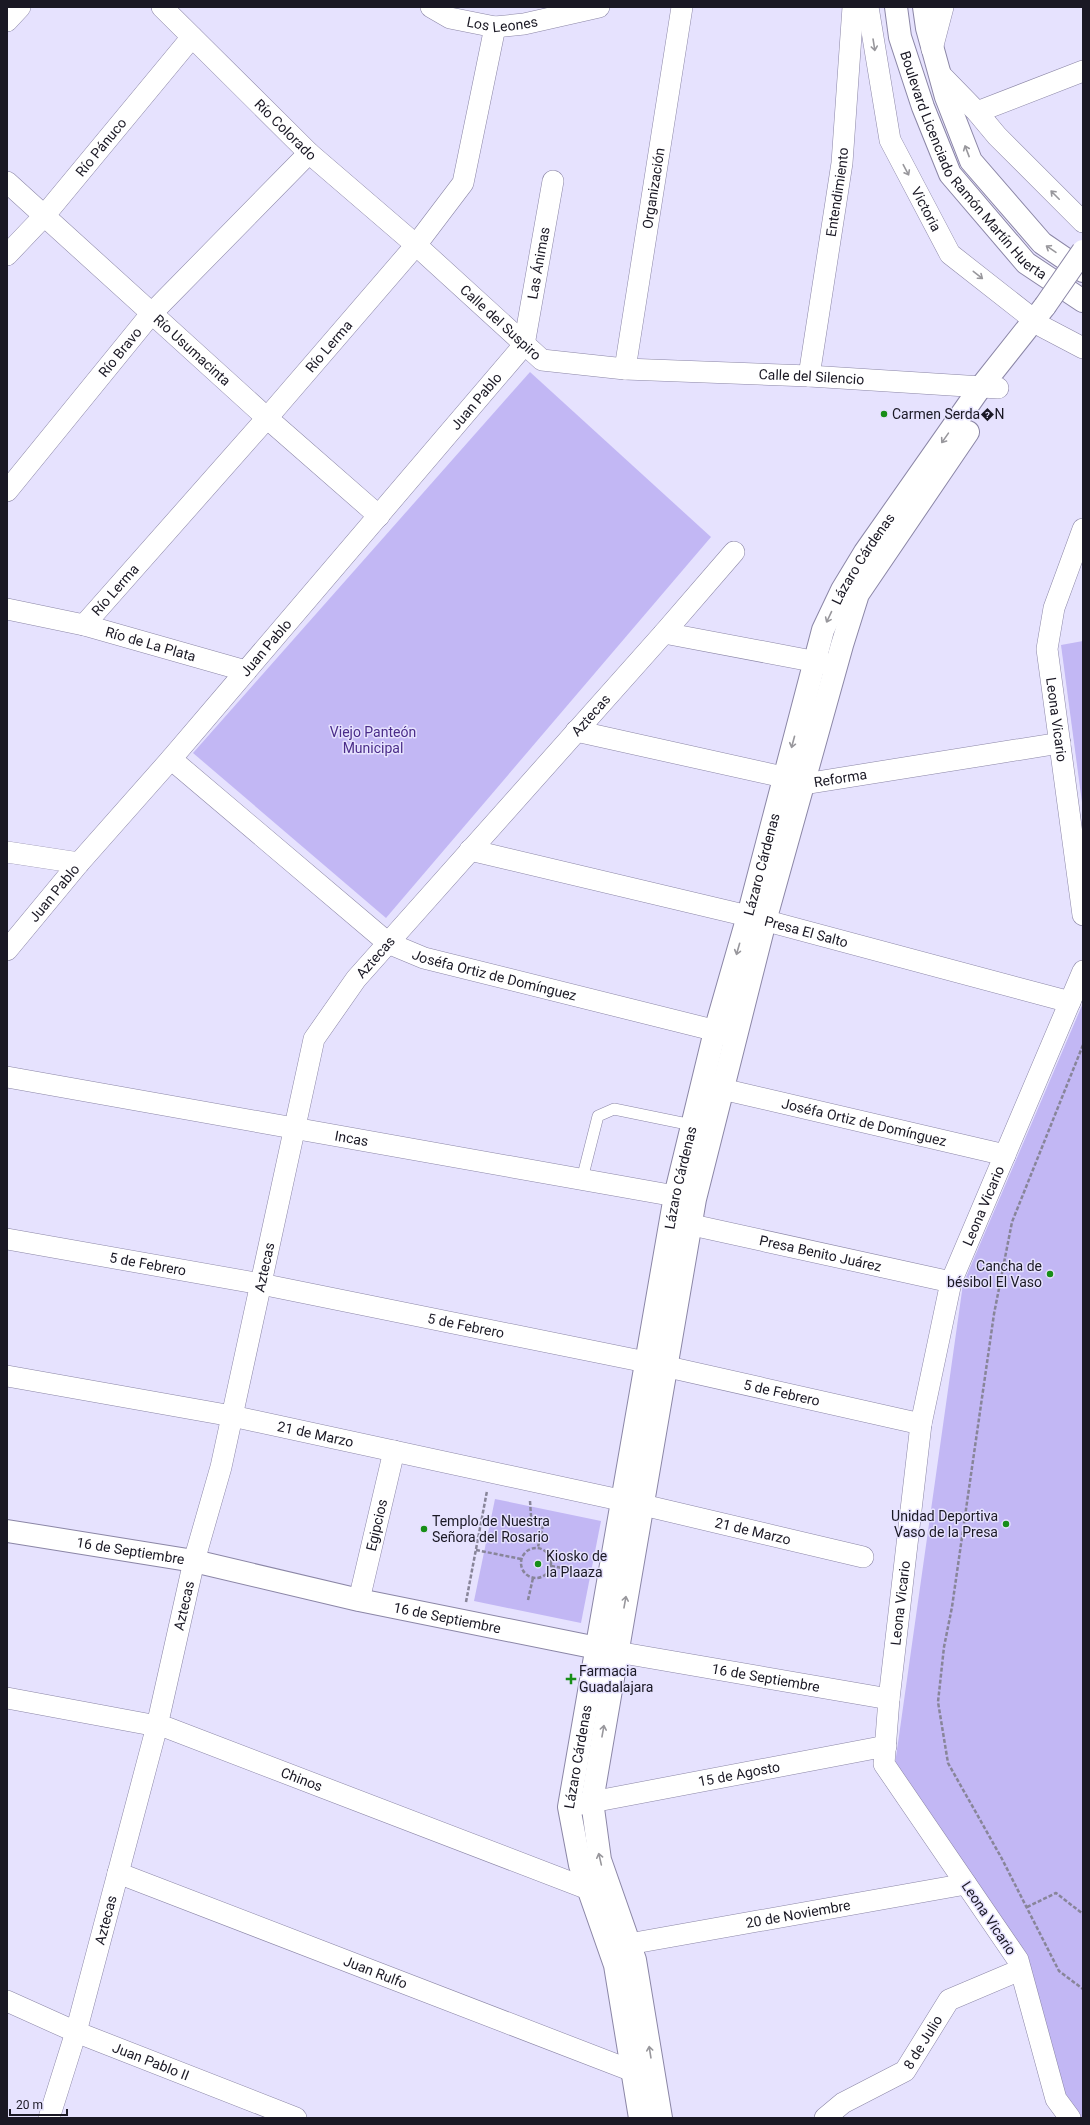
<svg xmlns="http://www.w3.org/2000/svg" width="1090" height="2125" font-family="Roboto,sans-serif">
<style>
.green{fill:#c2b7f4}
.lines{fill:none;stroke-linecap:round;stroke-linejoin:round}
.lane-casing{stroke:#8b86a6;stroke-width:12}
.street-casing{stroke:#8b86a6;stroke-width:22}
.secondary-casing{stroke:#8b86a6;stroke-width:24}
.primary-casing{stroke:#8b86a6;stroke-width:24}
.path{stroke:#888599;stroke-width:2.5;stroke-dasharray:4 2;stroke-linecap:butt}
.lane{stroke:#fff;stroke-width:11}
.street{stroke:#fff;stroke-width:21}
.secondary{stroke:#fff;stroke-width:22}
.primary{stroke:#fff;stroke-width:22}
.secondary-bridge-casing{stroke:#8b86a6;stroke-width:24;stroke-linecap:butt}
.secondary-bridge{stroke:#fff;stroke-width:22}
.oneway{stroke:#98979c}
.poi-dot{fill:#178e17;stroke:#e6e2fe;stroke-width:1.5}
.labels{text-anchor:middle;stroke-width:3;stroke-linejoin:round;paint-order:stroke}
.street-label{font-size:14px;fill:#1a1824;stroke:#e6e2fe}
.poi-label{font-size:14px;fill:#1a1824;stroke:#e6e2fe;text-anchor:start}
.park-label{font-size:14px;fill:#4a2c89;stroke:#e6e2fe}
</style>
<rect width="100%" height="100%" fill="#e6e2fe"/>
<g class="green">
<path d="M530,372L711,537L386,918L193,753Z"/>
<path d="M1083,641V810L1061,645Z"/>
<path d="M1083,1003V2118H1079L1063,2098L1025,1966L895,1764L963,1284Z"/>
<path d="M495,1499L601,1521L581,1623L474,1601Z"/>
</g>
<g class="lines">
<g class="lane-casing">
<path id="lane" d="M582,1179L598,1116L614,1109L692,1125"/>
</g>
<g class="street-casing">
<g id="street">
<path id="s1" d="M162,7L309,153L416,245L542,360L625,369L809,376L998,388"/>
<path id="s2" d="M431,7L450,18L495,27L524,24L599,7"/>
<path id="s3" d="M868,7L890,140L950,254L1043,327L1083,348"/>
<path d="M7,21L20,7"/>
<path d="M932,49L943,7"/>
<path d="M940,74L977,112L997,136L1083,222"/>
<path d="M977,112L1083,71"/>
<path id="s4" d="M7,182L267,418L379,516"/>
<path id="s5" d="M7,255L44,216L192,37"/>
<path id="s6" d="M625,369L682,7"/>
<path id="s7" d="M809,376L842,163L853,7"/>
<path id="s8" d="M7,491L151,314L309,153"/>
<path id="s9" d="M1083,529L1054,608L1047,649L1083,915"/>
<path id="s10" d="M7,609L84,625L246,671"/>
<path id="s11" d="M84,625L267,418L416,245L463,183L495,27"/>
<path d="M664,633L833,665"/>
<path id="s12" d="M576,731L783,777L804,784L1060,743"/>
<path id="s13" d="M171,759L388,943L424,958L733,1035"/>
<path id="s14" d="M470,850L748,916L1070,1002"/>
<path d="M7,852L79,863"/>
<path id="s15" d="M7,950L79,863L171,759L524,345L553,181"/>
<path id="s16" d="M7,1077L692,1199"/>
<path id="s17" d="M722,1089L1005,1155"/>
<path id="s18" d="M674,1221L951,1282"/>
<path id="s19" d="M7,1239L261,1284L646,1362L921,1424"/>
<path id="s20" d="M7,1376L232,1416L643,1505L863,1557"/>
<path id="s21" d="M359,1600L394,1451"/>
<path id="s22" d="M617,1652L889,1699"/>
<path id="s23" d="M7,1698L168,1728L588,1889L601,1892"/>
<path id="s24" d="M576,1805L886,1746"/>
<path id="s25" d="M118,1873L648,2077"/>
<path id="s26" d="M612,1947L966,1884"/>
<path id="s27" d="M7,2001L76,2032L296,2118"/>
<path id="s28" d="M49,2118L76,2032L157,1726L194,1561L221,1467L314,1039L356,979L664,633L734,552"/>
<path id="s29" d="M825,2118L843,2103L905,2071L949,2000L1020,1970"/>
<path id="s30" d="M1070,2118L1056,2099L1018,1960L884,1764L889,1699L921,1424L951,1282L1083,971"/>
</g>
</g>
<g class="secondary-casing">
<g id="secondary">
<path id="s31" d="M7,1531L194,1561L359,1600L612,1651"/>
<path id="s32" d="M640,2118L615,1965L580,1865L569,1807L675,1196L715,1031L748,916L823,630L842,590L865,552L980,388L1045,306"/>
<path d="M661,2118L635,1960L600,1860L592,1801L695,1199L765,921L842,645L858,594L968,432"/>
</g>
</g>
<g class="primary-casing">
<g id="primary">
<path id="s33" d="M896,7L900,37L923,107L950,174L1026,263L1083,301"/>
<path d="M924,7L927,28L946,97L971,161L1042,243L1083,271"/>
</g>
</g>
<g class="path">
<path d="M1083,1045L1012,1222L994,1314L952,1607L944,1647L938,1702L948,1763L1001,1857L1059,1971L1083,1989"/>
<path d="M530,1501L531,1516L543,1525L538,1547"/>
<circle cx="536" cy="1563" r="15"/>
<path d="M476,1550L521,1559"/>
<path d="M551,1566L590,1573"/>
<path d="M528,1600L533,1578"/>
<path d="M466,1602L487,1491"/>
<path d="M1027,1907L1056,1893L1083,1914"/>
</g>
<use href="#lane" class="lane"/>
<use href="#street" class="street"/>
<use href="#secondary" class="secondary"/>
<use href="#primary" class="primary"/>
<g class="secondary-bridge-casing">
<path id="secondary-bridge" d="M1045,306L1083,251"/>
</g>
<use href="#secondary-bridge" class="secondary-bridge"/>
</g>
<defs><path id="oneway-shaft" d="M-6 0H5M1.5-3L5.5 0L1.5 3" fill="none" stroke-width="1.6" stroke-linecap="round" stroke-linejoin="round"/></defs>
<g class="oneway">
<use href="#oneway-shaft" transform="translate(874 45) rotate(81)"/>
<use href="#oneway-shaft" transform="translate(967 151) rotate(-111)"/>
<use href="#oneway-shaft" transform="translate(906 170) rotate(62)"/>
<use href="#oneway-shaft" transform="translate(1055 195) rotate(-135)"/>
<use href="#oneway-shaft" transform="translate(1051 249) rotate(-146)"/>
<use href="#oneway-shaft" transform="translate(978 275) rotate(38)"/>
<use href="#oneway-shaft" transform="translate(945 438) rotate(125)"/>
<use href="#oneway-shaft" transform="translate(829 617) rotate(115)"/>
<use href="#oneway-shaft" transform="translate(793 742) rotate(105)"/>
<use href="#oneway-shaft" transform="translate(738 949) rotate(106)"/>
<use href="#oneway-shaft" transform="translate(625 1602) rotate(-80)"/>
<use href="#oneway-shaft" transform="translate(603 1731) rotate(-80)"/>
<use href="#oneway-shaft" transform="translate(600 1859) rotate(-103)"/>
<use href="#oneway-shaft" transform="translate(650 2052) rotate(-99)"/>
</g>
<g class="poi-dot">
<circle cx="884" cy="414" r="4"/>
<circle cx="1050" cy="1274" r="4"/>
<circle cx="1006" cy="1524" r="4"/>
<circle cx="424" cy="1529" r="4"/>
<circle cx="538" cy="1564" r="4"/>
<path d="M569 1673h4v4h4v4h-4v4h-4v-4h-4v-4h4z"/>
</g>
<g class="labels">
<g class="street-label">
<text dy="5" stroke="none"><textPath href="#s2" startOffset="75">Los Leones</textPath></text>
<text dy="5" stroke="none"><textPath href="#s1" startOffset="174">Río Colorado</textPath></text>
<text dy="5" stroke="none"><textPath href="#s5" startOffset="143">Río Pánuco</textPath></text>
<text dy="5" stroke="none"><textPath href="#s33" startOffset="181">Boulevard Licenciado Ramón Martín Huerta</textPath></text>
<text dy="5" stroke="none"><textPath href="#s6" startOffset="183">Organización</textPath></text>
<text dy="5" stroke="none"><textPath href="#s7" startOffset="186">Entendimiento</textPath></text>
<text dy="5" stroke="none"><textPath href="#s3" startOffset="213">Victoria</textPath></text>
<text dy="5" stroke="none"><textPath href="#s15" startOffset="879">Las Ánimas</textPath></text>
<text dy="5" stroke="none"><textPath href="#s1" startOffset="463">Calle del Suspiro</textPath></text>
<text dy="5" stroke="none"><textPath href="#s11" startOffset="371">Río Lerma</textPath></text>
<text dy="5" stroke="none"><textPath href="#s4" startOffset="250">Río Usumacinta</textPath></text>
<text dy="5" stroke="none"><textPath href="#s8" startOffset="179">Río Bravo</textPath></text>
<text dy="5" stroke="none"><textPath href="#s1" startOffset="789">Calle del Silencio</textPath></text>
<text dy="5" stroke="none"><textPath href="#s15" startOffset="722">Juan Pablo</textPath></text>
<text dy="5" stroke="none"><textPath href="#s32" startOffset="1607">Lázaro Cárdenas</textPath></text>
<text dy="5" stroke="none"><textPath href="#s11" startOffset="47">Río Lerma</textPath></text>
<text dy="5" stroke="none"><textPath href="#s10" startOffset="148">Río de La Plata</textPath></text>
<text dy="5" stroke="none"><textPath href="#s15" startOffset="398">Juan Pablo</textPath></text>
<text dy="5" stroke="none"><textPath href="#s28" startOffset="1538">Aztecas</textPath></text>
<text dy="5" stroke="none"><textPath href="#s9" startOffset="197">Leona Vicario</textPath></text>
<text dy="5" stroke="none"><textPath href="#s12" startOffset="271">Reforma</textPath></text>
<text dy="5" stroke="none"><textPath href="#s32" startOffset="1283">Lázaro Cárdenas</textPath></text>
<text dy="5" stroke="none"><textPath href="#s15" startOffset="74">Juan Pablo</textPath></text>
<text dy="5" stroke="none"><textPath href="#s14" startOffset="346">Presa El Salto</textPath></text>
<text dy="5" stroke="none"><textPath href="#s28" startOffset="1214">Aztecas</textPath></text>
<text dy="5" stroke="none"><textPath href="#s13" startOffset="396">Joséfa Ortiz de Domínguez</textPath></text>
<text dy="5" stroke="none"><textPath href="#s17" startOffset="146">Joséfa Ortiz de Domínguez</textPath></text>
<text dy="5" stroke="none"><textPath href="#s16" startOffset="350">Incas</textPath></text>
<text dy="5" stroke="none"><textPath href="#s32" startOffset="959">Lázaro Cárdenas</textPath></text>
<text dy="5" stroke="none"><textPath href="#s30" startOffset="975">Leona Vicario</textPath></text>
<text dy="5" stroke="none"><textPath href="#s18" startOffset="150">Presa Benito Juárez</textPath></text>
<text dy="5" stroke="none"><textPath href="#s19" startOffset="143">5 de Febrero</textPath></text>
<text dy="5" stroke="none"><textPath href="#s28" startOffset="878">Aztecas</textPath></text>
<text dy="5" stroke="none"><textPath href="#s19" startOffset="467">5 de Febrero</textPath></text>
<text dy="5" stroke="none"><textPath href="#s19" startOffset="790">5 de Febrero</textPath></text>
<text dy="5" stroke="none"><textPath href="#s20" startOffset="314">21 de Marzo</textPath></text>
<text dy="5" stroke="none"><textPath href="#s21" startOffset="77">Egipcios</textPath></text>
<text dy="5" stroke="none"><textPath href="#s20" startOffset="762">21 de Marzo</textPath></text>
<text dy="5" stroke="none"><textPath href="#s31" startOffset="125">16 de Septiembre</textPath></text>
<text dy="5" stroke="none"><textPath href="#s30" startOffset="567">Leona Vicario</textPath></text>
<text dy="5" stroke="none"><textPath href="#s28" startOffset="530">Aztecas</textPath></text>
<text dy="5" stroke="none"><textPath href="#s31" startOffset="449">16 de Septiembre</textPath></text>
<text dy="5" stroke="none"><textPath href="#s22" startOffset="151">16 de Septiembre</textPath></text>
<text dy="5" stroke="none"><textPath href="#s32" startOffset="371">Lázaro Cárdenas</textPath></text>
<text dy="5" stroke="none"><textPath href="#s24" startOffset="166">15 de Agosto</textPath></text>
<text dy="5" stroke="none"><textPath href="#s23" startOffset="307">Chinos</textPath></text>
<text dy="5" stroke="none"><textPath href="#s26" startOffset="189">20 de Noviembre</textPath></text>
<text transform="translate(989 1918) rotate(56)" y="5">Leona Vicario</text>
<text dy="5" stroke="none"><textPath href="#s28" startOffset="206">Aztecas</textPath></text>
<text dy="5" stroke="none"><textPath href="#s25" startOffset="276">Juan Rulfo</textPath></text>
<text dy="5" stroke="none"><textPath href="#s29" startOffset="127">8 de Julio</textPath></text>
<text dy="5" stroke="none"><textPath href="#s27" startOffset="156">Juan Pablo II</textPath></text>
</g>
<g class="poi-label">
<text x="892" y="419">Carmen Serda�N</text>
<text x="1042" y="1271" text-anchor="end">Cancha de<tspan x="1042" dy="16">bésibol El Vaso</tspan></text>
<text x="998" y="1521" text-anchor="end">Unidad Deportiva<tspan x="998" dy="16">Vaso de la Presa</tspan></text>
<text x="432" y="1526">Templo de Nuestra<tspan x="432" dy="16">Señora del Rosario</tspan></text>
<text x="546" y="1561">Kiosko de<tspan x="546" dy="16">la Plaaza</tspan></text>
<text x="579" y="1676">Farmacia<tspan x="579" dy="16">Guadalajara</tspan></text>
</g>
<g class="park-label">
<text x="373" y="737">Viejo Panteón<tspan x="373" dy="16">Municipal</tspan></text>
</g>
</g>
<rect width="1090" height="2125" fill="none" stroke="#1a1824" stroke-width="16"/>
<path d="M10 2109v6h57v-6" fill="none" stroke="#1a1824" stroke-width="2"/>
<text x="16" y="2109" font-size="12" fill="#1a1824" stroke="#e6e2fe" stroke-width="3" paint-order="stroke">20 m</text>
</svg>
